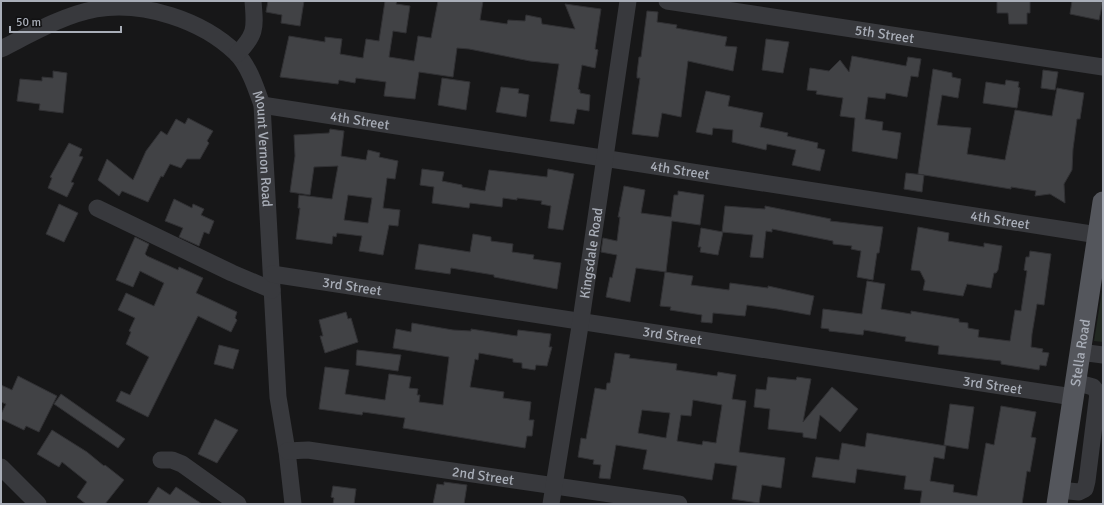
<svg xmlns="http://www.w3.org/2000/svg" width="1104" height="505" font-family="Signika,sans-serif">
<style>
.green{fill:#212821}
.building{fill:#414245;stroke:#313134;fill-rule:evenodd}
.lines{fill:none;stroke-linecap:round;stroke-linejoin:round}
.minor{stroke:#38393d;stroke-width:17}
.major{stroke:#54565c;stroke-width:21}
.labels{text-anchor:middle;stroke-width:4;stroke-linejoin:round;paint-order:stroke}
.street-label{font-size:14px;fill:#a9aeb8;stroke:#121213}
</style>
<rect width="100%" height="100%" fill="#171718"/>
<path class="green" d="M1103,285V342L1094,341Z"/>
<g class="building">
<path d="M268,1H304L300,26L281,23L282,15L266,12Z"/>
<path d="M385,1H397L396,4L410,6L406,33L393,31L389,57L414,61L418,36L431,38L438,1H483L480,20L507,24L508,20L525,21L526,15L541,18L542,24L575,29L565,4L601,9L595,49L598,50L595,68L582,65L578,89L580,90V93L590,95L589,111L577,109L574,124L550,121L559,64L530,61L469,49L457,48L453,77L419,72L415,99L384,96L386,82L356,78L355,83L339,80L338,84L280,77L289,36L325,42V37L342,39L340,54L363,58L366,39L379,41Z"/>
<path d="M997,1H1030V13H1027V24H1009L1008,13H997Z"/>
<path d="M1072,1H1103L1099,20L1070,14Z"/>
<path d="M647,11L658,12L657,22L677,25L676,28L727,37L725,46L737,47L733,71L688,61L681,117L662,113L658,137L632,134L640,78H637V73L639,57H641Z"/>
<path d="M766,39L789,42L783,73L762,70Z"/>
<path d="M852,56L906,66L908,57L921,59L918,77L911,76L907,97L886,93L885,99L868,97L865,119L883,122L882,130L901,133L897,159L852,151L855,118L840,116L843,98L816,94L817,91L807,90L810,68L829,71L840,60L849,72Z"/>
<path d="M933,69L952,73V77L961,79L958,98L942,95L937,125L971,128L967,154L1005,160L1015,110L1052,116L1057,88L1084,93L1080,119H1077L1073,149L1072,170L1064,184L1065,203L1050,194L1035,196L1036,191L1011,187V189L918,174Z"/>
<path d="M1043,70L1058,72L1055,90L1041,88Z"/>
<path d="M53,71L67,73L63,113L39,110L40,104L17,101L20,79L42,81V77L53,78Z"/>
<path d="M442,78L470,82L466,110L438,105Z"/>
<path d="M1006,80L1019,82L1018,87L1020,88L1017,108L983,103L986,82L1005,85Z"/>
<path d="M501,87L519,89L518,93L529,95L526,117L496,112Z"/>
<path d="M706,91L730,96L728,106L763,113L760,127L788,133L787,136L818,143L817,148L825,150L820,171L792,165L796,150L767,144L766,150L732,142L733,130L713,128L712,135L696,132Z"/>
<path d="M188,118L213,131L207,141L209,143L200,159H187L181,168L170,164L163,177L161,176L148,202L122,191L119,196L98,180L107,159L133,180L146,151L161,131L167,135L176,119L185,124Z"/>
<path d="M330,129L344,131L341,156L366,160L368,150L380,153L379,157L398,161L395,179L387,178L383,208L400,210L398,226L389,225L383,255L359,251L362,236L337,233L336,237L333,236L332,244L296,239L300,208H298L299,195L332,199L338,166L314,167L310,195L290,192L295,156L294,135L329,133ZM348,195L372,198L368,223L344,220Z"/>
<path d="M69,143L82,149L79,156L83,157L71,182L74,183L67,197L48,188L52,178L50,177Z"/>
<path d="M422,169L444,172L442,181L462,185V187L485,191L489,170L547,177L548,169L574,174L563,230L548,228L551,206L541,204L542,201L517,198V200L503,198L502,207L470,203L469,208L432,203L434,187L420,185Z"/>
<path d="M906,173L924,175L922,192L904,189Z"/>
<path d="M624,186L645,190L641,213L671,217L674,195H678V191L704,195L700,225L672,221L666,272L636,268L630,302L606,297L610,277L612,278L617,255L601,252L603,238L617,241L620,217H618Z"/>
<path d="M174,199L192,208L193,204L204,209L201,215L214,221L209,234L204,232L199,246L179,237L183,228L165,221Z"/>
<path d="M59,204L78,213L64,242L46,234Z"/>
<path d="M725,206L765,209V206L831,219L830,221L883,227L879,253H877L873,280L857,277L861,251L851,249L852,246L833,244V241L772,229V232L766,231L763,258L750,257L753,235L722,232Z"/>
<path d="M918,227L949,233L948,241L984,247V243L1002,246L998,270L996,273H994L991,288L967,284L963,296L923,290L925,281L920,271L911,270Z"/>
<path d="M701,228L723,232L718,255L700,252L701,247H698Z"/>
<path d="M473,234L491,237V241L513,244L512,252L534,255L533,259L561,263L557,289L494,277V275L451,268L450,274L415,269L419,244L470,252Z"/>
<path d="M135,237L149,244L145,254L147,256L178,270L179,267L203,278L196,293L237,312L235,318L237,320L231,332L198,316L148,417L116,401L121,391L130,395L149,357L126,344L131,332L129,331L135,318L118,310L126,293L154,306L164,283L140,271L133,287L116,280Z"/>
<path d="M1030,251L1051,254L1044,305L1037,304L1032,334L1031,347L1043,349L1042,352L1049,353L1046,366L1040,365L1039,370L1001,364V361L938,354L939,346L905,341L906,337L864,330L863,335L829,331V329L821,328L823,309L862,314L867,281L885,284L881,309L911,314V311L959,319V322L968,323V328L979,330L978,337L1010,341L1015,310L1021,311L1027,271L1024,270L1026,257H1029Z"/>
<path d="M665,272L693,276L691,285L729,290L730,283L768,288V286L814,296L810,315L777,309L747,305L745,316L713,313L712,323L701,322L702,315L670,310L671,307L660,306Z"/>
<path d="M346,312L348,319L351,318L358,342L325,353L320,336H323L319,320Z"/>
<path d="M412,323L453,330L471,331V329L517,336L518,330L551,334L549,347H552L547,366L536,365L535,370L522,368V363L513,362V359L479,353L478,360L475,359L470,387L504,392L503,398L531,402L529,420H534L532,436H527L525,448L403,428L405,418L363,412L362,415L319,409L325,367L349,370L345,394L385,400L389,374L411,377L409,388L418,389L417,395H420L419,402L443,405L449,357L393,348L396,329L411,332Z"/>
<path d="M219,345L239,350L233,369L214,364Z"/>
<path d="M357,350L401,355L398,371L356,365Z"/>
<path d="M615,353L630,355L629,358L677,364L676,370L717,376L718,372L736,375L732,399L746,401L739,452L785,458L781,488L762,485L759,503L732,499L737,466L715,463L712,480L643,469L647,450L616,445L610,479L599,478L601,465L593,464L594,460L578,457L581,438L586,439L595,388L606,390L607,383H610ZM693,400L722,405L716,443L703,441L702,445L677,441L681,415L691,416ZM642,410L670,413L666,438L638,433Z"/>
<path d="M18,376L57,396L39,432L26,426L24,430L1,419V414L6,404L1,402V385L12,390Z"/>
<path d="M768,377L796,380L797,377L811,379L803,422L832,387L858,409L840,432L820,415L816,439L803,437V433L768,429L770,409L754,407L756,389L766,390Z"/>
<path d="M61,394L125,439L118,448L54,404Z"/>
<path d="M950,404L974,407L968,449L944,445Z"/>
<path d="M1001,406L1036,412L1031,437L1036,438L1030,472L1027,471L1022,504H920L922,491L904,489L906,476L857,469L855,483L812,477L816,457L839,460L842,443L865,447L867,433L946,446L944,459L934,457L930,481L954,485L953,492L977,496L986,443L994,445Z"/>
<path d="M215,419L238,430L217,463L198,454Z"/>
<path d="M52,430L87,452L104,466L105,465L124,480L105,504H86L77,497L87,482L62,462L59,467L37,454Z"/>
<path d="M444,482L467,485L464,504H433L437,484L444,485Z"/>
<path d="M333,486L356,489L354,504H333L334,498L331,497Z"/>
<path d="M158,487L170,495L176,487L202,504H147Z"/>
</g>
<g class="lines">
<g class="minor">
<path id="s1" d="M667,1L1103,67"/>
<path id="s2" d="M1,49C31,34 63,15 96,9C143,1 202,20 236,53C249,66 256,88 262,105L278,397L287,451L293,504"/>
<path d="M237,54C257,34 255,27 253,1"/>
<path id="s3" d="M262,105L1098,235"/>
<path d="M97,208L232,273L272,290"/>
<path id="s4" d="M272,274C539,314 806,357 1073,397"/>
<path d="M1080,352L1103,355"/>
<path id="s5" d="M287,451L308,450L679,504"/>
<path d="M161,460H172L182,464L238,504"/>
<path d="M1,467L38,504"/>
<path d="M1059,490L1079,492L1085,489L1087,481L1098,393L1093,387L1075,382"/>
<path id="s6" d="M551,504L581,320L628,1"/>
</g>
<path class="major" id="s7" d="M1057,504L1103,202"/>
</g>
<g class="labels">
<g class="street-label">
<text dy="5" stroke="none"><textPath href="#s1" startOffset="220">5th Street</textPath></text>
<text dy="5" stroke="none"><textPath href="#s3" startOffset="99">4th Street</textPath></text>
<text dy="5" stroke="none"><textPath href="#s2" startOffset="357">Mount Vernon Road</textPath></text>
<text dy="5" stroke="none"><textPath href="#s3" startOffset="423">4th Street</textPath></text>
<text dy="5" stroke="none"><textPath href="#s3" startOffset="747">4th Street</textPath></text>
<text dy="5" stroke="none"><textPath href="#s6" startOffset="254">Kingsdale Road</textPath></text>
<text dy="5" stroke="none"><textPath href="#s4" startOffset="81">3rd Street</textPath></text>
<text dy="5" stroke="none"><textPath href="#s4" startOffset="405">3rd Street</textPath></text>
<text dy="5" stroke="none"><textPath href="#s7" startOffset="153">Stella Road</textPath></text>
<text dy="5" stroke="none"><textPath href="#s4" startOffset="729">3rd Street</textPath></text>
<text dy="5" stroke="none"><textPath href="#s5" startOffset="198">2nd Street</textPath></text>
</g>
</g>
<rect width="1104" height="505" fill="none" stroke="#a9aeb8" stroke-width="4"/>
<path d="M10 26v6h111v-6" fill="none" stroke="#a9aeb8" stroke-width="2"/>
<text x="16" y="26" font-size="12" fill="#a9aeb8" stroke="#121213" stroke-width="3" paint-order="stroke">50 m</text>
</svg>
